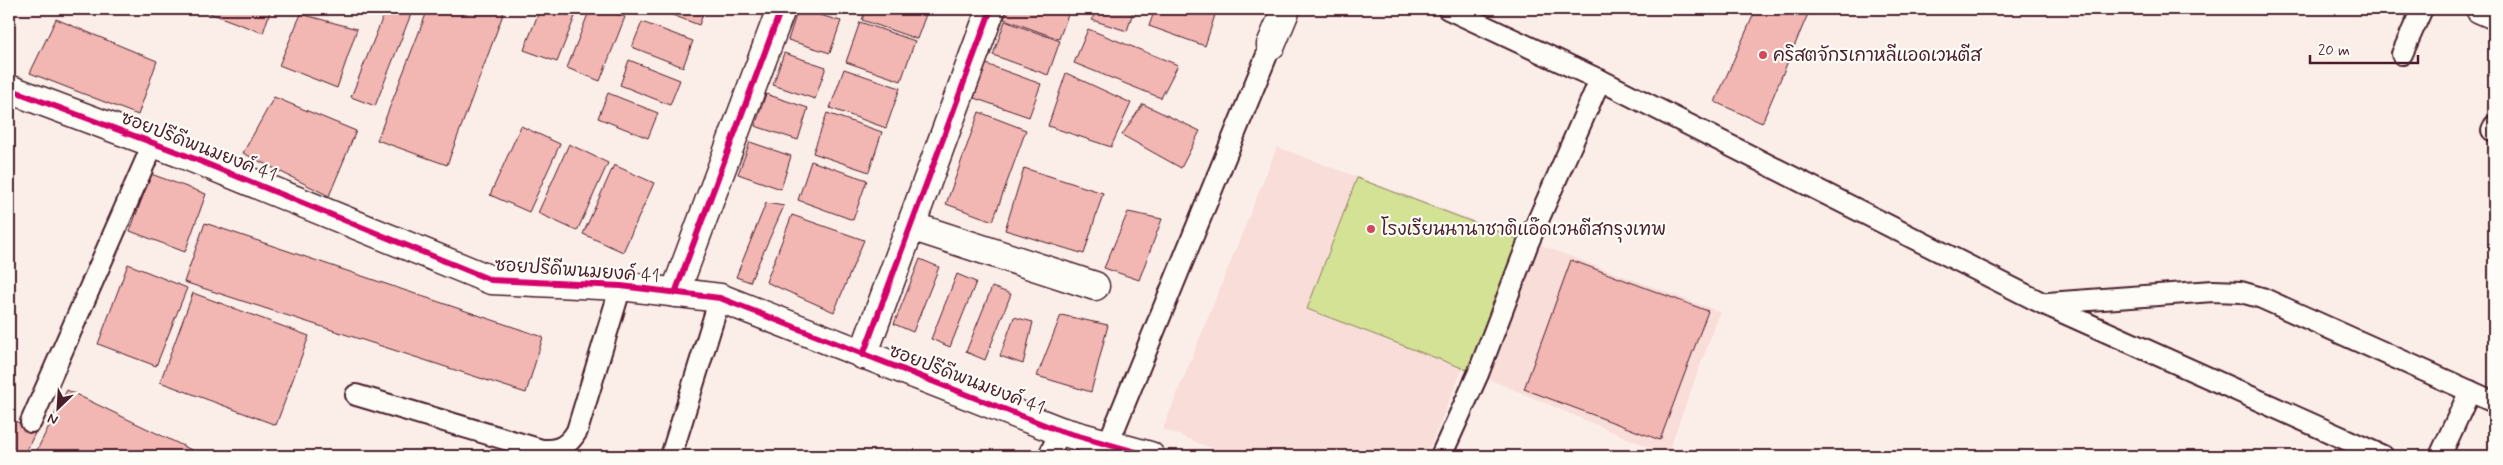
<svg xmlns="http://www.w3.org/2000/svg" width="2503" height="465" font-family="Mynerve,'Playpen Sans Thai',sans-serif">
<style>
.built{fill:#f8ddd9}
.green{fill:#d3e295;stroke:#8e8060}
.building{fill:#f2b6b3;stroke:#4a1f2b}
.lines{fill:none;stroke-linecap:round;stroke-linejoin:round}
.lane-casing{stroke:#4a1f2b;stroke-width:24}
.street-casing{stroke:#4a1f2b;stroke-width:31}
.lane{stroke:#fdfcf7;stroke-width:20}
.street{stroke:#fdfcf7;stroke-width:28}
.cycleway-casing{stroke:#fdfcf7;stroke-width:9}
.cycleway{stroke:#d6006c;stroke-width:6}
.poi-dot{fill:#d1495b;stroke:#fdfcf7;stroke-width:2}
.labels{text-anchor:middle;stroke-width:4.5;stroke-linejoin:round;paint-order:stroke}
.poi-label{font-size:18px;fill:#4a1f2b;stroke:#fdfcf7;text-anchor:start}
.street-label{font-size:18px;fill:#4a1f2b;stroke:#fdfcf7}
</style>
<rect width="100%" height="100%" fill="#fbeee9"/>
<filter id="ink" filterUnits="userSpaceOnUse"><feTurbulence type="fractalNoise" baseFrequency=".02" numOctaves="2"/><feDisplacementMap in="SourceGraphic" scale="10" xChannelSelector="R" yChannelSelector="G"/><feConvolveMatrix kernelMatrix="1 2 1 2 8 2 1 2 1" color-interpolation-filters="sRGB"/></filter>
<g filter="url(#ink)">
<path class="built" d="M1277,147L1720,312L1667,455L1463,368L1426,456H1232L1163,429Z"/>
<path class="green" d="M1357,178L1528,243L1478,374L1307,309Z"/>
<g class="building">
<path d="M199,9H271L263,33Z"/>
<path d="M386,9H413L375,106L351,97Z"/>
<path d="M428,9H505L447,165L377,140Z"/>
<path d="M540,9H578L557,62L524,50Z"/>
<path d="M590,9H603L625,17L600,81L567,68Z"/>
<path d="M656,9H705L699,25Z"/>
<path d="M798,9L841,21L830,53L788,40Z"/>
<path d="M866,9H928L917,39L862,20Z"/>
<path d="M1008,9H1070L1059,39L1004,19Z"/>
<path d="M1096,9H1134L1127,31L1092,20Z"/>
<path d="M1155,9H1206L1216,12L1205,46L1149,26Z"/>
<path d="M1756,9H1810L1762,123L1715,102Z"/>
<path d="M301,14L357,29L337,88L279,65Z"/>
<path d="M56,19L157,61L138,115L30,73Z"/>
<path d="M1005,21L1060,41L1048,75L993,55Z"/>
<path d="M642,22L693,41L683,67L632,47Z"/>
<path d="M860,22L915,41L901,81L846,62Z"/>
<path d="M1088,29L1178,65L1161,98L1074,63Z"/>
<path d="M784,53L826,67L815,99L773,85Z"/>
<path d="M629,60L680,80L670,105L620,85Z"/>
<path d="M986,64L1041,84L1029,117L974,98Z"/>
<path d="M844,69L900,88L886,128L830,108Z"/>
<path d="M1066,73L1131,103L1111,147L1048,126Z"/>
<path d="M608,93L658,113L648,138L598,118Z"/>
<path d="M766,94L808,108L798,140L755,126Z"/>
<path d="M274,97L356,131L329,196L243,153Z"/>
<path d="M1143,104L1200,131L1181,168L1122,135Z"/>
<path d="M979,112L1026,130L993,221L946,204Z"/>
<path d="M827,113L882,132L869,172L813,153Z"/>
<path d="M521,126L560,144L529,212L490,195Z"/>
<path d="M750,142L791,156L781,189L738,174Z"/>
<path d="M569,144L608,163L577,231L538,213Z"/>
<path d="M811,161L867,180L853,220L798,200Z"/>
<path d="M614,165L654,183L623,252L583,234Z"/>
<path d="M1024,168L1103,193L1084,254L1005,230Z"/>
<path d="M151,174L206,194L185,252L130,231Z"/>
<path d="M766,203L784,206L750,282L736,277Z"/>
<path d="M1128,212L1162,219L1139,280L1104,268Z"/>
<path d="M792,215L864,240L834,312L766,282Z"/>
<path d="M205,223L543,337L526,393L184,282Z"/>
<path d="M920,259L939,267L913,332L894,324Z"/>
<path d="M1571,260L1708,311L1660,440L1524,389Z"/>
<path d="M128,264L187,288L156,366L98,344Z"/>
<path d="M957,274L976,282L950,347L931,339Z"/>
<path d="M992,287L1011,294L985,360L966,352Z"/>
<path d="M193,293L309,336L276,425L160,382Z"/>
<path d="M1061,315L1108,325L1091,392L1037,376Z"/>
<path d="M1014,317L1033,322L1023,364L1000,356Z"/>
<path d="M67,390L204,456H34Z"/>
<path d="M9,418L36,431L24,456H9Z"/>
</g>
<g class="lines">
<g class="lane-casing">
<g id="lane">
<path d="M1448,9L1600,80L2044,304L2383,456"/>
<path d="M2402,54L2422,9"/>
<path d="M2492,130L2494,126"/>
<path d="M2048,303L2213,291L2241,292L2262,298L2494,402"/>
<path d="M356,395L542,450C559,451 569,445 577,431L621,286"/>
<path d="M31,422L153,144"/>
<path d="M1108,444L1271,45"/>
<path d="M671,456L720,298"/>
<path d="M1049,456L1060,431"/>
<path d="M1441,456L1478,374L1528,243L1600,80"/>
<path d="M2440,456L2470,391"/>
</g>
</g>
<g class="street-casing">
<g id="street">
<path d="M2480,9L2494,15"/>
<path d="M1271,45L1286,9"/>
<path d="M9,89L180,153L491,280L621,286L720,298L1060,431L1150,456"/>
<path d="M911,226L1095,286"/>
<path d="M675,293L781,9"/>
<path d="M863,355L991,9"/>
</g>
</g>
<use href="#lane" class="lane"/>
<use href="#street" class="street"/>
<g class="cycleway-casing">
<g id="cycleway">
<path d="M9,89L180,153L491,280L621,286L720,298L1060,431L1150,456"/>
<path d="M675,293L781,9"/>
<path d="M863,355L991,9"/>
</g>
</g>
<use href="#cycleway" class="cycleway"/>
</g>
</g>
<g class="poi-dot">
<circle cx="1763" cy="55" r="5"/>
<circle cx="1371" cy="229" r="5"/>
</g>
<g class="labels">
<g class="poi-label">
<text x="1773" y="61">คริสตจักรเกาหลีแอดเวนตีส</text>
<text x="1381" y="235">โรงเรียนนานาชาติแอ๊ดเวนตีสกรุงเทพ</text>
</g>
<g class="street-label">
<text transform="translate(199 146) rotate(21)" y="6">ซอยปรีดีพนมยงค์ 41</text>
<text transform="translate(577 270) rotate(4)" y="6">ซอยปรีดีพนมยงค์ 41</text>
<text transform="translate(967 379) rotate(21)" y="6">ซอยปรีดีพนมยงค์ 41</text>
</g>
</g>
<rect width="2503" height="465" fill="none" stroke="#fdfcf7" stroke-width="30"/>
<rect x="15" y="15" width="2473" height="435" fill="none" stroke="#4a1f2b" stroke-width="2" filter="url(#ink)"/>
<g transform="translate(58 408) rotate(205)" stroke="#fdfcf7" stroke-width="4" paint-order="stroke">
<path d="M0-4L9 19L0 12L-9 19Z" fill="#4a1f2b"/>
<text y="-8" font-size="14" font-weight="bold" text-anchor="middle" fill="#4a1f2b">N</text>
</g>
<path d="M2310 55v8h108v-8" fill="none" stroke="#4a1f2b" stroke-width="2.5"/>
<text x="2318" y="55" font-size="15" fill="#4a1f2b" stroke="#fdfcf7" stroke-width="4" paint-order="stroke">20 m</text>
</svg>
